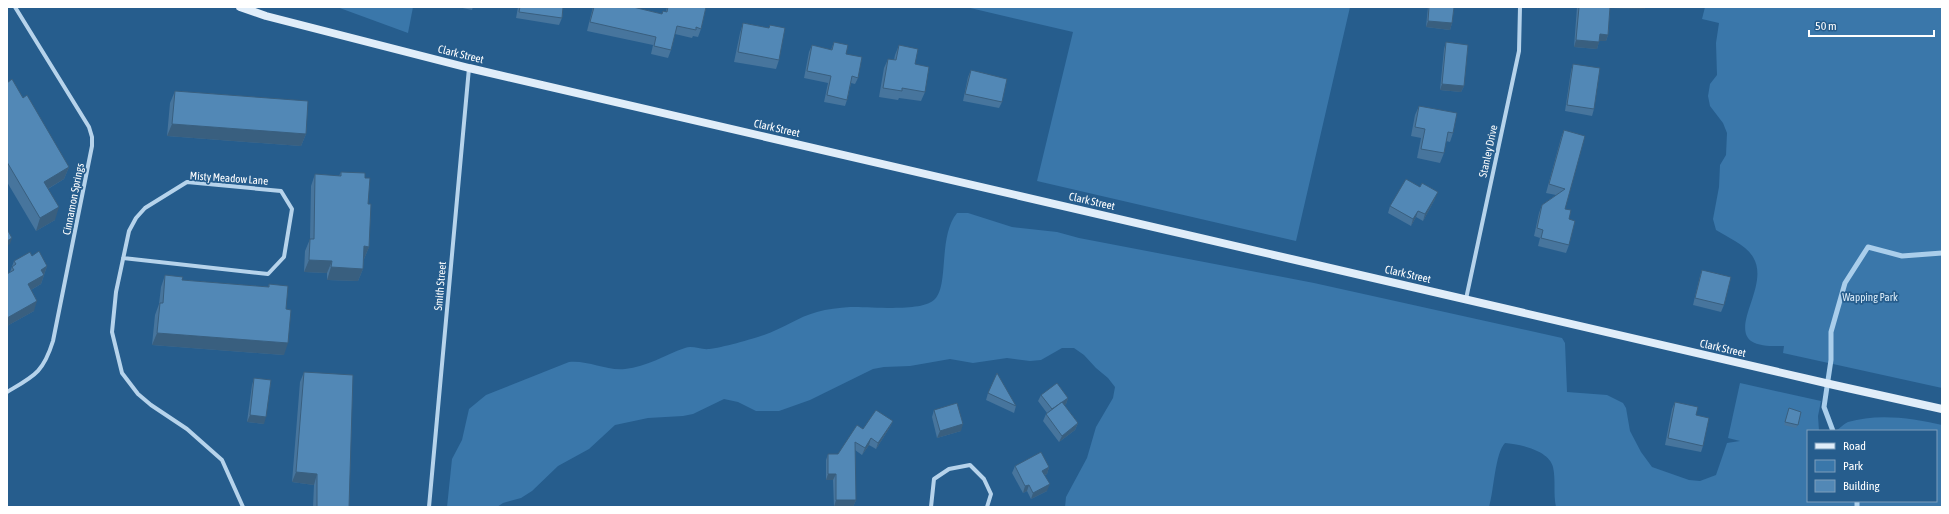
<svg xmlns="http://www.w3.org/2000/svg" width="1949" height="514" font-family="'Asap Condensed',sans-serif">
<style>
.green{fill:#3a77aa}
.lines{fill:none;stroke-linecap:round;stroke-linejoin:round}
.stream{stroke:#aaceeb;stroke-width:5}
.street{stroke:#b6d3eb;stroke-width:4}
.secondary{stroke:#e0edf9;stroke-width:8}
.wall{fill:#47759d}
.shaded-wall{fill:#395f7f}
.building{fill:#5288b6;stroke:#395f7f}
.labels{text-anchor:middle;stroke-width:3.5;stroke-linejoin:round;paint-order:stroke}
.street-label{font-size:11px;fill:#fff;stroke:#265d8d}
.park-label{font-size:11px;fill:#daebf8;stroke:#265d8d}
</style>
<rect width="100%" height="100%" fill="#265d8d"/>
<g class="green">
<path d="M337,7H413L408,33Z"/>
<path d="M966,7H1350L1296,241L1037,181L1073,32Z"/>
<path d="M1705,7H1942V388L1783,353L1784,346C1775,346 1760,347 1751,341C1731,325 1770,284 1753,257C1746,245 1727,237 1716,230L1713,219L1719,187L1720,165L1726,155L1727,133L1723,123L1710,106L1708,96L1710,84L1717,75L1716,43L1719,23L1702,19Z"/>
<path d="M957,213H968L1012,227L1057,232L1079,238L1314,283L1562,338L1565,343L1567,392L1607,395L1623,403L1626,408L1630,431L1641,452L1652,467L1689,480L1700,481L1716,475L1727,443L1740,441L1728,438L1740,383L1821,401L1818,416L1819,431H1808V501H1936V431H1835C1840,429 1843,424 1848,422C1877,413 1913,418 1942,425V507H1556C1553,494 1556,480 1553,467C1549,450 1519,444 1505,443C1495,453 1494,491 1489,507H1065L1066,497L1087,458L1096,427L1113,398L1115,387L1108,378L1096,368L1084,355L1074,348H1062L1041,360L1030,361L1007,358L973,363L950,359L910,366L884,367L873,369L810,400L779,411H756L738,402L724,399L693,414L683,416L648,418L615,425L589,449L558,466L532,491L521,498L503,503L497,507H447L452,459L462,440L469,409L486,395L569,362C588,360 606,371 625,369C647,367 664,355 685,348C692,345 701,350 709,349C721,348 752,339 764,335C782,329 798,317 817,312C827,309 839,308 850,307C869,306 922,313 935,299C949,285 938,236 957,213Z"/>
</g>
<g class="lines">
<g class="stream">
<path d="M1833,431L1824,407L1831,360V332L1845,283L1868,247L1902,256L1942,253"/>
<path d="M1857,507V501"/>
</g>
<g class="street">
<path d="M123,258L268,274L284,257L292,209L281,191L187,182L145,208L136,218L129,231L116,292L112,332L122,373L138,394L151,405L187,429L222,460L243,507"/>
<path d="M1466,299L1519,51L1520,7"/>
<path d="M7,392C34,376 43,373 53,341L92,146V137L89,127L15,7"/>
<path d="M429,507L469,68"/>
<path d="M931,507L934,479L949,469L970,465L984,479L991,494L987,507"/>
</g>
<path class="secondary" d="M240,7L266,16L469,68L1834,385L1942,409"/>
</g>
<g class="wall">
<path d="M458,7H473L472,10Z"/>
<path d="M518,7H563L562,18L559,25L516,18Z"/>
<path d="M593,7H633L662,14L666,12L667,7H706L701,29L698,37L693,36L692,38L675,34L671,50L668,58L651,54L653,45L587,31Z"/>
<path d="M1428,7H1454L1452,23L1450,30L1426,27Z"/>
<path d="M1577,7H1645L1644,9L1610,8L1608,35L1606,41H1599L1597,49L1574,47Z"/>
<path d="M743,23L769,28L770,25L779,60L776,69L734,62L740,33Z"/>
<path d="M834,42L846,54L858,78L855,84L851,83L847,100L845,106L824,102L828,83L804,78L809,52L812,45L831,50Z"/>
<path d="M1446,42L1464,86L1461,92L1440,90L1444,49Z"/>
<path d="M899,45L915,64L925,92L921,101L899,98L898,100L879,97L884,68L888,59L894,60L895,55Z"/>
<path d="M1573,64L1594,109L1592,116L1565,111L1571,71Z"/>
<path d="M971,70L1002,102L999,108L963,101L968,77Z"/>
<path d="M7,83L23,98L69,167L64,179L48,189L55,220L36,231L7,182Z"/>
<path d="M175,91L306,134L301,146L167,136L170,103Z"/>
<path d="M1419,106L1453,133L1450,142L1446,141L1444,153L1440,163L1417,158L1421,138L1411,136L1415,115Z"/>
<path d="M1564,130L1565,209L1569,219V245L1566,253L1538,246L1540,238L1534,236L1539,213L1542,205L1556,195L1546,193L1561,138Z"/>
<path d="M341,172L365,178L368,204L369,247L364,259H363V269L358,281L327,280V273L304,272L305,251L310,239L311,186L315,174L339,176Z"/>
<path d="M1420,187L1435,199L1423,221L1416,217L1411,226L1388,213L1390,206Z"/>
<path d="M32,256L47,266L41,284L31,290L34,311L7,326V274L10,272L14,261Z"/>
<path d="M1702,270L1724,305L1721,312L1693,305L1700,276Z"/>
<path d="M165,275L182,280L268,287L269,284L286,309L284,355L152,345L155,315L159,304L161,287Z"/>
<path d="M304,372L349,507H313L314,485L292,482L300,382Z"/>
<path d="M254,378L264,424L247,422L252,385Z"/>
<path d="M988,393L1016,406L1014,413L986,400Z"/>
<path d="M1041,395L1068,398L1066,404L1064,405L1078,423L1075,430L1059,442L1043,421L1046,414L1047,413L1038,401Z"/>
<path d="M1675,402L1703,446L1701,452L1665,445L1672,409Z"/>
<path d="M934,410L961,431L937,438L932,417Z"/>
<path d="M1788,412L1798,425L1796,428L1784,425Z"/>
<path d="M893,421L890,427L876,449L869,445L862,455L855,450L856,500L853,507H834L833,480H826V460L828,454H838L863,429Z"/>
<path d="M1015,466L1049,467L1047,474L1045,475L1047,491L1031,499L1027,491L1023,493L1012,473Z"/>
</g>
<g class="shaded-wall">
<path d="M1609,7H1645L1644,9L1608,8Z"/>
<path d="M1428,21L1452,23L1450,30L1426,27Z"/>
<path d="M1600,34L1608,35L1606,41H1598Z"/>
<path d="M1576,40L1599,42L1597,49L1574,47Z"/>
<path d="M1442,84L1464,86L1461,92L1440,90Z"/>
<path d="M172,124L306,134L301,146L167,136Z"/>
<path d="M69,167L64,179L39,194L44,182Z"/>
<path d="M1438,192L1435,199L1423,221L1425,214Z"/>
<path d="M59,207L55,220L36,231L40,218Z"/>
<path d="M1418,211L1416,217L1411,226L1413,219Z"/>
<path d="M12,238L10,244L7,246V241Z"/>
<path d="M364,246L369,247L364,259H359Z"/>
<path d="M309,260L332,261L327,273L304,272Z"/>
<path d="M47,266L41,284L24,294L28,284L41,270Z"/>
<path d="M331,267L363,269L358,281L327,280Z"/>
<path d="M37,301L34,311L7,326V318Z"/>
<path d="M157,333L288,343L284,355L152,345Z"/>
<path d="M1068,398L1066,404L1050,416L1052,409Z"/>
<path d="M250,415L266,417L264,424L247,422Z"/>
<path d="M893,421L890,427L876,449L878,443Z"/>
<path d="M1078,423L1075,430L1059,442L1062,436Z"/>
<path d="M963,424L961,431L937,438L940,431Z"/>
<path d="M871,438L869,445L862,455L865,448Z"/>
<path d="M1049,467L1047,474L1040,477L1042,471Z"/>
<path d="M296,472L317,474L314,485L292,482Z"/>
<path d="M828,474H836L833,480H826Z"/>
<path d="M1050,484L1047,491L1031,499L1033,493Z"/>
<path d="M1029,485L1027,491L1023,493L1025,486Z"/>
<path d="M836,500H856L853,507H834Z"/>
</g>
<g class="building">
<path d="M520,7H563L562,18L519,12Z"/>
<path d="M594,7H633L662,14L663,11L667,12L668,7H706L701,29L696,27V30L677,26L671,50L654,46L656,37L590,22Z"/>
<path d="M1429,7H1454L1452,23L1428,21Z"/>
<path d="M1579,7H1610L1608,35L1600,34L1599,42L1576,40Z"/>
<path d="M743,23L769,28L770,25L785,28L779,60L738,52Z"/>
<path d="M834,42L848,45L846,54L862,57L858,78L852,76L847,100L827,95L831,76L807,71L812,45L832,50Z"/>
<path d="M1446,42L1468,45L1464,86L1442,84Z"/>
<path d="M899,45L918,49L915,64L929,67L925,92L902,88V91L883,88L888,59L896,60Z"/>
<path d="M1573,64L1600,68L1594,109L1567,105Z"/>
<path d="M971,70L1007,79L1002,102L965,94Z"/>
<path d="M12,79L23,98L27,95L69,167L44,182L59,207L40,218L7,162V83Z"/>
<path d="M175,91L308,101L306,134L172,124Z"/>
<path d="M1419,106L1457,113L1453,133L1448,132L1444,153L1421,149L1425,129L1415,127Z"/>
<path d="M1564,130L1585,136L1565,209L1571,210L1569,219L1575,221L1569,245L1541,238L1543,230L1537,228L1542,205L1565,189L1549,184Z"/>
<path d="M341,172L365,173V178H370L368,204H371L369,247L364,246L363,269L331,267L332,261L309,260L310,239H314L315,174L341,176Z"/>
<path d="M1406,179L1420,187L1422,183L1438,192L1425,214L1418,211L1413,219L1390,206Z"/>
<path d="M7,229L12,238L7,241Z"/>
<path d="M39,251L47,266L41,270L44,275L28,284L37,301L7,318V274L14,270L12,267L16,264L14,261L30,252L32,256Z"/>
<path d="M1702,270L1731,277L1724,305L1695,298Z"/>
<path d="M165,275L183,277L182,280L269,287V284L288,286L286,309L291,310L288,343L157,333L160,303H163Z"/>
<path d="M304,372L353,375L349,507H317V474L296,472Z"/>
<path d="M997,373L1016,406L988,393Z"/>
<path d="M254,378L271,380L266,417L250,415Z"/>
<path d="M1057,383L1068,398L1052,409L1041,395Z"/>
<path d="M1062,402L1078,423L1062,436L1046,414Z"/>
<path d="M1675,402L1698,407L1696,415L1709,418L1703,446L1668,438Z"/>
<path d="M957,403L963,424L940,431L934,410Z"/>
<path d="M1789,408L1801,412L1798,425L1785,422Z"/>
<path d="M876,410L893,421L878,443L871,438L865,448L855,442L856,500H836V474H828V454H838L857,425L863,429Z"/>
<path d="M1041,452L1049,467L1042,471L1050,484L1033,493L1029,485L1025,486L1015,466Z"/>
</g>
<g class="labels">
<g class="street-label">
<text transform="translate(461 54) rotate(14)" y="4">Clark Street</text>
<text transform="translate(777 128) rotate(13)" y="4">Clark Street</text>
<text transform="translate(1488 151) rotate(-78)" y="4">Stanley Drive</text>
<text transform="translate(229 178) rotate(4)" y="4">Misty Meadow Lane</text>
<text transform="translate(73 199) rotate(-79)" y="4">Cinnamon Springs</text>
<text transform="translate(1092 201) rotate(13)" y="4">Clark Street</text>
<text transform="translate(1408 274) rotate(13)" y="4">Clark Street</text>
<text transform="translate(440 286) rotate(-85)" y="4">Smith Street</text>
<text transform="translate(1723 348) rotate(13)" y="4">Clark Street</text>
</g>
<g class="park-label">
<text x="1870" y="301">Wapping Park</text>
</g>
</g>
<rect width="1949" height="514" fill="none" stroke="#ffffff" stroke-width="16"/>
<rect x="1807" y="430" width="130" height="72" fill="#265d8d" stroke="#7d9ebb"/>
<rect x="1815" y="443" width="20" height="6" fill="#e0edf9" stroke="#7d9ebb"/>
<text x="1843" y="450" font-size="12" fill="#ffffff">Road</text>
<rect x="1815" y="460" width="20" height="12" fill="#3a77aa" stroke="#7d9ebb"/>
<text x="1843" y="470" font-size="12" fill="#ffffff">Park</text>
<rect x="1815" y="480" width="20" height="12" fill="#5288b6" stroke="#7d9ebb"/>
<text x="1843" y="490" font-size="12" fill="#ffffff">Building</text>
<path d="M1809 30v6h125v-6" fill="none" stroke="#ffffff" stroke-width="2"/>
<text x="1815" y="30" font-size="12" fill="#ffffff" stroke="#265d8d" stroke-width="3" paint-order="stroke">50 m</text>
</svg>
